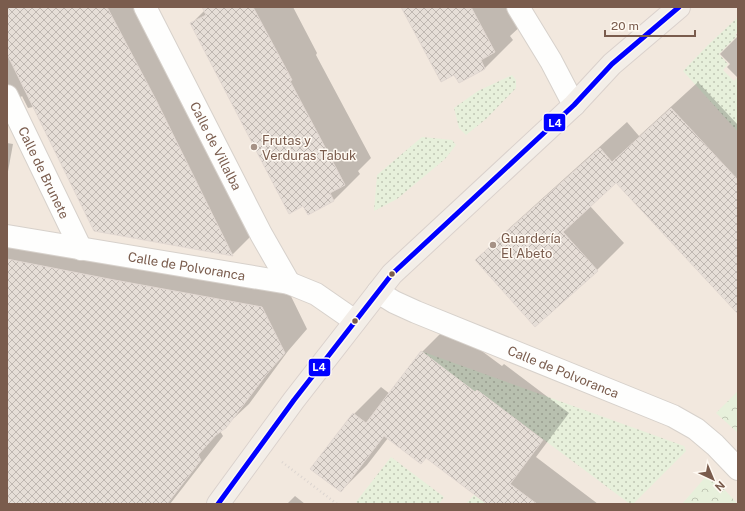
<svg xmlns="http://www.w3.org/2000/svg" width="745" height="511" font-family="'Public Sans',sans-serif">
<style>
.residential{fill:#f2e8de}
.park{fill:url(#park-crowns)}
.garden{fill:url(#garden-dots)}
.shadow{fill:#0003}
.building{fill:url(#building-cross-hatch);stroke:#e2d8d2}
.lines{fill:none;stroke-linecap:round;stroke-linejoin:round}
.minor-casing{stroke:#d7d1cb;stroke-width:24}
.major-casing{stroke:#dad1cc;stroke-width:24}
.path{stroke:#dcd5d0;stroke-width:2.5;stroke-dasharray:1 3;stroke-linecap:butt}
.minor{stroke:#fefefd;stroke-width:22}
.major{stroke:#f3eee8;stroke-width:22}
.bus-1-casing{stroke:#fffaf3;stroke-width:8}
.bus-1{stroke:#00f;stroke-width:5}
.poi-dot{fill:#a69286;stroke:#fffaf3;stroke-width:1.5}
.bus-dot{fill:#7a5c4d;stroke:#fffaf3;stroke-width:1.5}
.labels{text-anchor:middle;stroke-width:3;stroke-linejoin:round;paint-order:stroke}
.poi-label{font-size:13px;fill:#7a5c4d;stroke:#fffaf3;text-anchor:start}
.street-label{font-size:13px;fill:#7a5c4d;stroke:#fffaf3}
.line-badge{stroke:#fffaf3;stroke-width:1.5}
.badge-label{font-size:11px;text-anchor:middle;font-weight:bold;fill:#fff}
</style>
<defs>
<pattern id="park-crowns" width="20" height="18" patternUnits="userSpaceOnUse"><rect width="20" height="18" fill="#e7f0db"/><path d="M2 6a3 3 0 1 1 6 0M12 15a3 3 0 1 1 6 0" fill="none" stroke="#c0c6b4"/></pattern>
<pattern id="garden-dots" width="8" height="8" patternUnits="userSpaceOnUse"><rect width="8" height="8" fill="#e7f0db"/><path d="M2 2h.1M6 6h.1" fill="none" stroke="#c0c6b4" stroke-width="1.8" stroke-linecap="round"/></pattern>
<pattern id="building-cross-hatch" width="8" height="8" patternUnits="userSpaceOnUse"><rect width="8" height="8" fill="#e6ded7"/><path d="M0 0l8 8M0 8l8-8" fill="none" stroke="#bfb7b1"/></pattern>
</defs>
<rect width="100%" height="100%" fill="#f9f5f0"/>
<rect class="residential" x="7" y="7" width="731" height="497"/>
<g class="park">
<path d="M738,391V433L716,413Z"/>
<path d="M709,473L738,504H682Z"/>
</g>
<g class="garden">
<path d="M738,17V31L735,35L737,36L719,54L728,64L723,70L734,81L738,77V132L683,71L708,45Z"/>
<path d="M512,75L516,80V88L486,119L466,135L459,128L454,108L478,91Z"/>
<path d="M422,137L452,140L456,145L445,159L397,199L374,211L377,175Z"/>
<path d="M421,351L684,446L686,451L633,504H630L477,390L475,392Z"/>
<path d="M391,457L444,497L439,504H359L356,502Z"/>
<path d="M474,495L487,504H466Z"/>
</g>
<g class="shadow">
<path d="M7,7H143L256,231L233,254L95,230L33,107L28,108L22,96L7,111Z"/>
<path d="M203,7H293L317,53L316,55L371,158L358,171L360,174L334,200L308,214L191,24L205,10Z"/>
<path d="M403,7H514L523,24L510,36L513,40L485,68L459,82Z"/>
<path d="M738,33V78L727,67L730,64L720,54L738,36L736,35Z"/>
<path d="M698,82L738,125V312L616,181L590,206L624,243L597,270L535,326L477,260L503,234L627,122L639,136Z"/>
<path d="M7,143L13,144L7,177Z"/>
<path d="M7,232L285,284L307,329L288,351L249,404L220,431L223,436L170,504H7Z"/>
<path d="M448,326L502,366L504,364L569,413L536,457L598,504H488L426,457L388,438L367,465L341,491L354,414L381,387L390,394L422,352Z"/>
<path d="M295,496L305,504H287Z"/>
</g>
<g class="building">
<path d="M7,7H107L156,100L233,256L94,231L7,54Z"/>
<path d="M202,7H253L292,80L290,81L345,185L330,193L334,201L308,215L303,206L289,214L190,23L206,15Z"/>
<path d="M401,7H471L495,52L481,60L485,69L459,83L454,75L441,82Z"/>
<path d="M671,108L738,180V314L616,183L563,232L598,271L535,327L475,260L600,148L612,162Z"/>
<path d="M7,259L109,279L262,307L285,353L266,375L226,428L216,435L198,455L201,460L167,504H7Z"/>
<path d="M421,351L475,392L477,390L543,440L510,484L537,504H487L426,458L421,464L384,436L341,492L310,469L353,413L366,423Z"/>
</g>
<g class="lines">
<g class="minor-casing">
<g id="minor">
<path id="s1" d="M145,7L261,234L289,283"/>
<path d="M518,7L551,61L574,105"/>
<path id="s2" d="M7,96L81,249"/>
<path id="s3" d="M7,236L289,283L316,294L355,321"/>
<path id="s4" d="M378,292L394,302L416,312L673,416L696,429L715,445L738,469"/>
</g>
</g>
<g class="major-casing">
<path id="major" d="M218,504L294,400L392,274L574,105L612,64L679,7"/>
</g>
<path class="path" d="M282,462L337,504"/>
<use href="#minor" class="minor"/>
<use href="#major" class="major"/>
<g class="bus-1-casing">
<path id="bus-1" d="M218,504L294,400L392,274L574,105L612,64L679,7"/>
</g>
<use href="#bus-1" class="bus-1"/>
</g>
<g class="poi-dot">
<circle cx="254" cy="147" r="4"/>
<circle cx="493" cy="245" r="4"/>
</g>
<g class="bus-dot">
<circle cx="392" cy="274" r="3.5"/>
<circle cx="355" cy="321" r="3.5"/>
</g>
<g class="labels">
<g class="poi-label">
<text x="262" y="145">Frutas y<tspan x="262" dy="15">Verduras Tabuk</tspan></text>
<text x="501" y="243">Guardería<tspan x="501" dy="15">El Abeto</tspan></text>
</g>
<g class="street-label">
<text dy="5" stroke="none"><textPath href="#s1" startOffset="156">Calle de Villalba</textPath></text>
<text dy="5" stroke="none"><textPath href="#s2" startOffset="85">Calle de Brunete</textPath></text>
<text dy="5" stroke="none"><textPath href="#s3" startOffset="182">Calle de Polvoranca</textPath></text>
<text dy="5" stroke="none"><textPath href="#s4" startOffset="202">Calle de Polvoranca</textPath></text>
</g>
</g>
<g class="line-badge">
<rect x="543" y="113" width="23" height="19" rx="4" fill="#00f"/>
<rect x="308" y="358" width="23" height="19" rx="4" fill="#00f"/>
</g>
<g class="badge-label">
<text x="555" y="127">L4</text>
<text x="319" y="371">L4</text>
</g>
<rect width="745" height="511" fill="none" stroke="#7a5c4d" stroke-width="16"/>
<g transform="translate(713 479) rotate(136)" stroke="#fffaf3" stroke-width="3" paint-order="stroke">
<path d="M0-3L7 15L0 10L-7 15Z" fill="#7a5c4d"/>
<text y="-6" font-size="11" font-weight="bold" text-anchor="middle" fill="#7a5c4d">N</text>
</g>
<path d="M605 30v6h90v-6" fill="none" stroke="#7a5c4d" stroke-width="2"/>
<text x="611" y="30" font-size="12" fill="#7a5c4d" stroke="#fffaf3" stroke-width="3" paint-order="stroke">20 m</text>
</svg>
